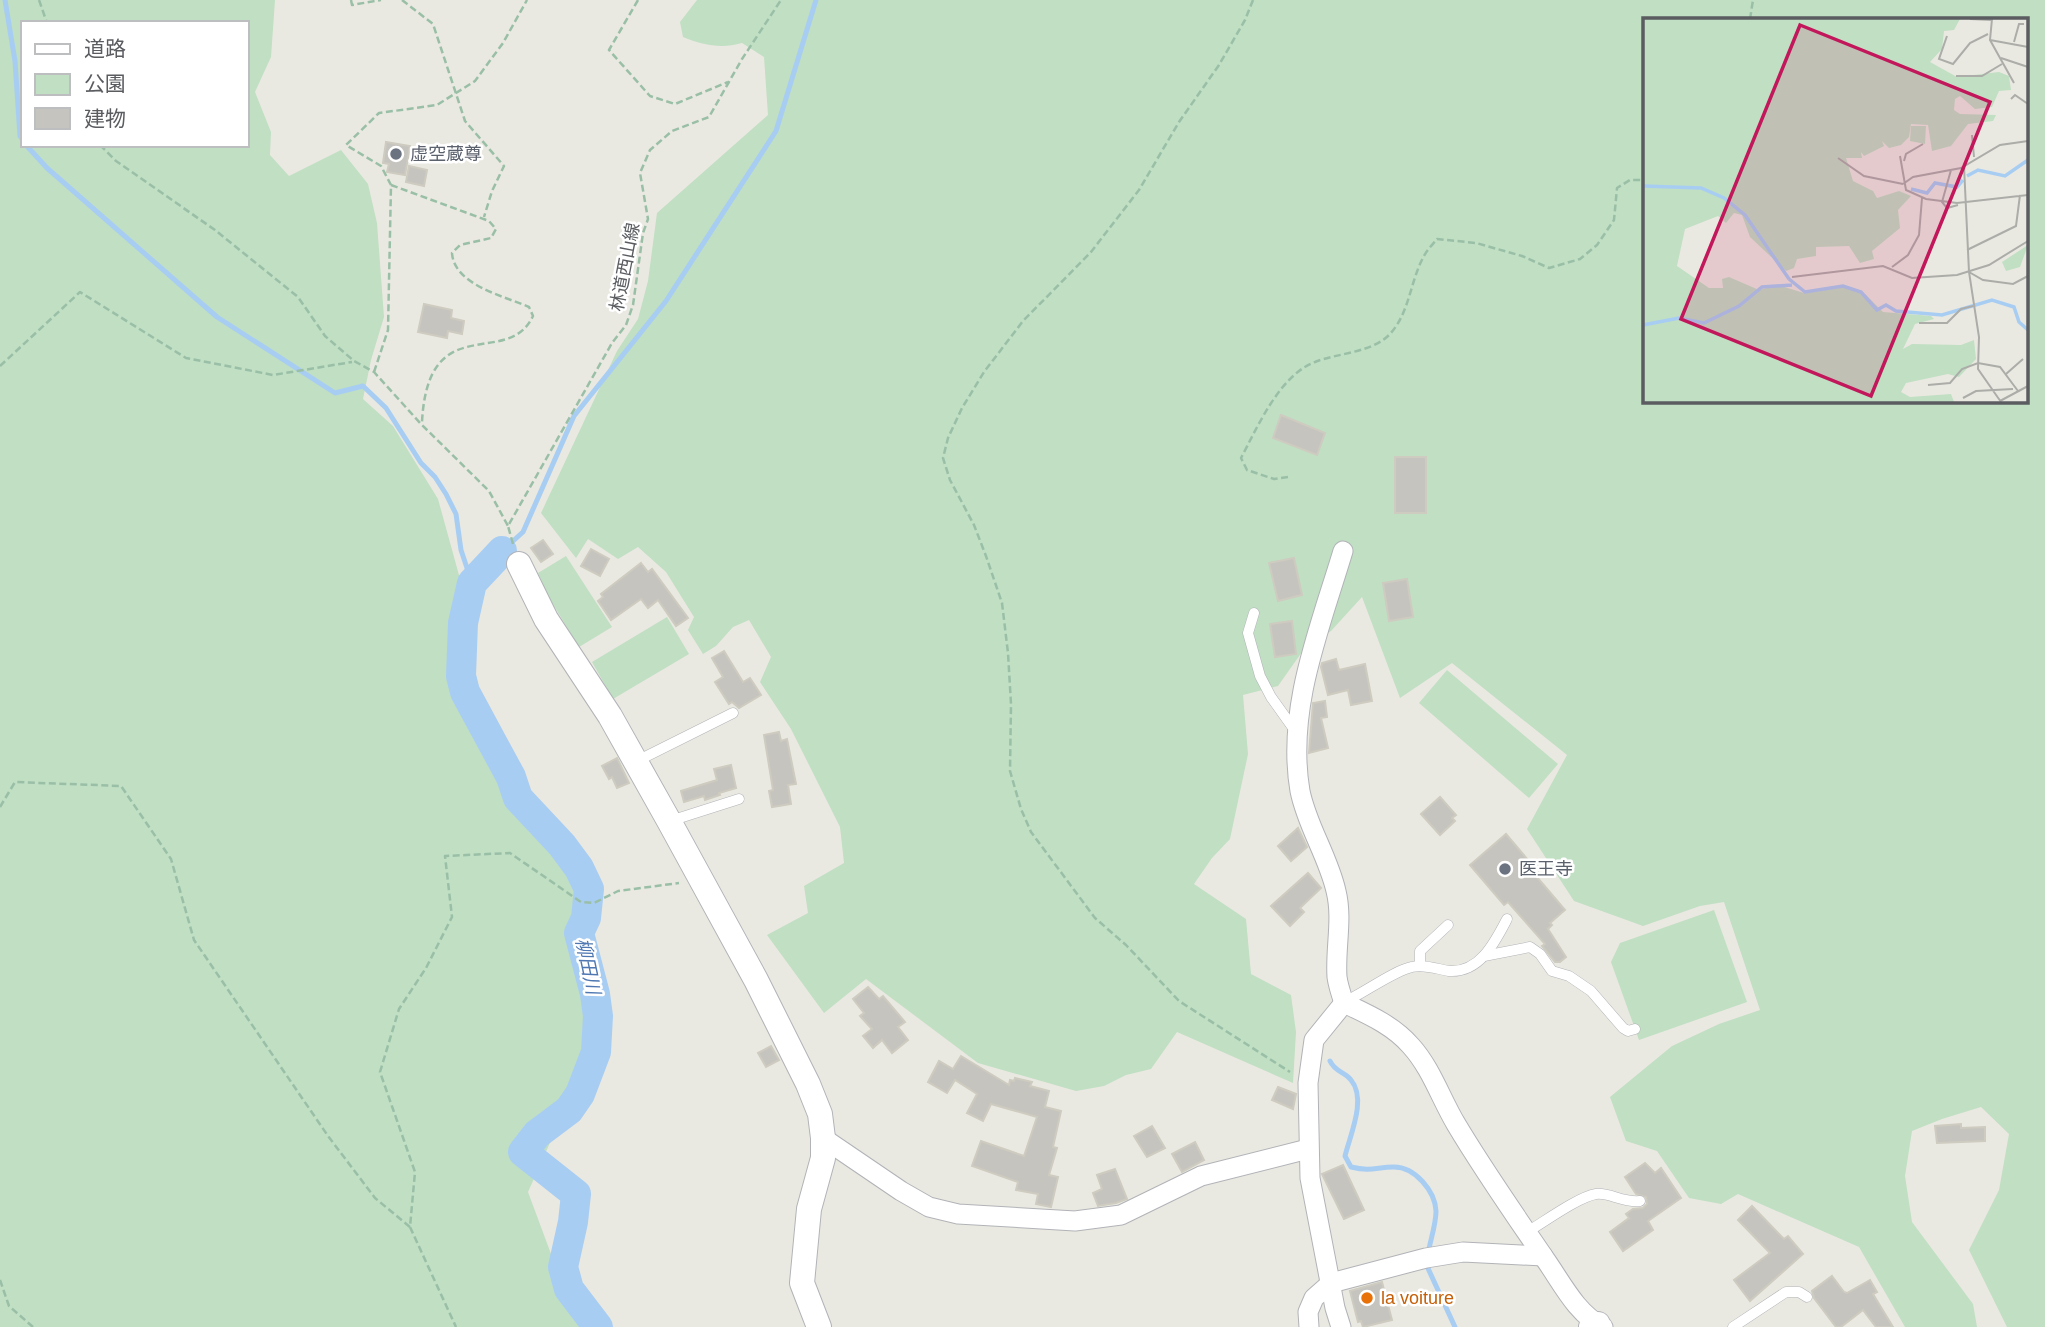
<svg xmlns="http://www.w3.org/2000/svg" width="2045" height="1327" font-family="Helvetica,'Noto Sans JP',sans-serif">
	<style>
		.green { fill: #c0dfc3; fill-rule: evenodd }
		.lines { fill: none; stroke-linecap: round; stroke-linejoin: round }
		.stream { stroke: #a8cdf3; stroke-width: 5 }
		.river { stroke: #a8cdf3; stroke-width: 30 }
		.building { fill: #c6c4be; stroke: #cecbc0; stroke-width: 2 }
		.service-casing { stroke: #b1b3b7; stroke-width: 11 }
		.minor-casing { stroke: #b1b3b7; stroke-width: 21 }
		.tertiary-casing { stroke: #b1b3b7; stroke-width: 26 }
		.path { stroke: #9abfa7; stroke-width: 2.5; stroke-dasharray: 7 3.5; stroke-linecap: butt }
		.service { stroke: #fff; stroke-width: 10 }
		.minor { stroke: #fff; stroke-width: 19 }
		.tertiary { stroke: #fff; stroke-width: 24 }
		.worship-dot { fill: #6b7280; stroke: #fff; stroke-width: 2.5 }
		.food-dot { fill: #e8710a; stroke: #fff; stroke-width: 2.5 }
		.labels { text-anchor: middle; dominant-baseline: central; stroke-width: 5; stroke-linejoin: round; paint-order: stroke }
		.worship-label { font-size: 18px; fill: #5b616d; stroke: #fff; text-anchor: start }
		.street-label { font-size: 18px; fill: #5a5c60; stroke: #fff }
		.food-label { font-size: 18px; fill: #c56008; stroke: #fff; text-anchor: start }
		.water-label { font-size: 19px; font-style: italic; fill: #4f78b2; stroke: #fff }
		.inset-river { fill: none; stroke: #a8cdf3; stroke-width: 3.5 }
		.inset-road { fill: none; stroke: #acada9; stroke-width: 2 }
		.view { fill: #c2185b; fill-opacity: 0.15; stroke: #c2185b; stroke-width: 3.5 }
		.inset-edge { fill: none; stroke: #5a5c60; stroke-width: 3.5 }
	</style>
	<rect width="100%" height="100%" fill="#eae9e1"/>
	<g class="green">
		<path d="M0,0H275L271,57L255,92L271,132L270,155L289,176L341,150L368,184L377,223L384,317L371,360L363,399L393,426L438,499L462,586L453,648L454,676L495,753L515,806L556,854L575,871L584,902L574,934L592,1003L594,1044L528,1192L573,1313L581,1327H0ZM23,23H247V145H23Z"/>
		<path d="M697,0H2045V1327H2007L1969,1250L1999,1190L2009,1134L1981,1107L1942,1119L1912,1131L1905,1176L1912,1222L1973,1304L1977,1327H1905L1859,1247L1738,1194L1721,1204L1689,1198L1657,1151L1626,1141L1610,1097L1672,1046L1719,1024L1760,1010L1724,902L1700,906L1643,926L1574,901L1527,829L1567,755L1452,663L1400,698L1362,597L1331,631L1302,652L1278,686L1243,695L1248,754L1230,839L1212,858L1194,884L1246,919L1251,974L1291,995L1296,1032L1293,1083L1177,1032L1151,1069L1126,1075L1104,1086L1076,1091L978,1063L866,979L824,1013L767,935L808,913L804,886L844,863L840,827L791,729L760,682L771,657L749,620L733,627L716,646L703,654L688,630L694,617L666,572L638,547L618,559L588,539L576,558L541,513L617,351L638,319L648,281L657,213L768,115L764,57L742,43C721,49 703,45 683,37L680,22ZM1644,19H2026V401H1644Z"/>
		<polygon points="566,556 612,627 579,647 548,596 538,573"/>
		<polygon points="667,617 689,654 613,699 592,662"/>
		<polygon points="1447,670 1558,764 1529,798 1419,703"/>
		<polygon points="1714,910 1747,1002 1639,1040 1611,962 1620,943"/>
	</g>
	<g class="lines">
		<g class="stream">
			<polyline points="5,0 15,61 20,136 23,140"/>
			<polyline points="26,145 47,168 217,317 335,393 363,386 386,408 421,463 435,477 446,494 456,514 461,550 472,583"/>
			<polyline points="502,551 523,532 574,416 666,301 776,131 816,0"/>
			<path d="M1330,1061C1335,1072 1345,1072 1351,1080C1367,1099 1350,1135 1345,1156L1351,1167C1372,1172 1376,1167 1394,1167C1415,1167 1435,1191 1436,1211C1436,1225 1430,1241 1428,1254"/>
			<polyline points="1426,1264 1455,1327"/>
		</g>
		<polyline class="river" points="502,551 472,583 463,623 461,676 465,692 511,777 518,798 562,845 579,868 589,889 586,918 579,933 595,994 598,1016 596,1052 580,1094 569,1110 537,1134 523,1152 576,1194 573,1222 563,1267 569,1289 598,1327"/>
	</g>
	<g class="building">
		<polygon points="386,142 410,146 405,175 387,172 389,164 383,163"/>
		<polygon points="409,166 427,170 424,186 406,182"/>
		<polygon points="424,304 452,310 451,318 464,321 462,334 448,331 447,338 418,332"/>
		<polygon points="1281,415 1325,433 1317,455 1273,438"/>
		<rect x="1395" y="457" width="31" height="56"/>
		<polygon points="543,540 553,554 541,562 531,548"/>
		<polygon points="591,549 609,559 600,576 581,566"/>
		<polygon points="1294,558 1302,595 1278,601 1269,563"/>
		<polygon points="641,563 648,572 652,569 688,618 676,626 658,600 648,608 641,599 611,620 598,601 603,597 601,594"/>
		<polygon points="1407,579 1413,617 1389,621 1383,583"/>
		<polygon points="1292,621 1296,654 1275,657 1270,624"/>
		<polygon points="724,651 743,682 750,678 761,695 739,708 732,702 729,704 715,682 723,677 712,658"/>
		<polygon points="1336,659 1339,670 1365,664 1372,701 1351,705 1348,690 1328,695 1321,667 1322,663"/>
		<polygon points="1325,701 1327,717 1321,718 1328,748 1309,753 1313,703"/>
		<polygon points="779,732 781,741 787,739 796,784 788,785 791,804 772,807 769,791 773,790 764,735"/>
		<polygon points="617,758 629,783 617,788 612,777 609,779 602,766"/>
		<polygon points="731,765 736,788 719,793 720,795 705,800 704,796 684,802 681,791 717,780 714,769"/>
		<polygon points="1440,797 1456,815 1452,818 1455,821 1440,835 1421,814"/>
		<polygon points="1298,828 1307,847 1291,861 1278,846"/>
		<polygon points="1506,834 1539,873 1536,876 1565,910 1550,923 1552,925 1548,929 1566,957 1560,962 1555,962 1542,946 1545,944 1508,902 1504,905 1470,865"/>
		<polygon points="1308,873 1321,888 1300,908 1304,912 1290,926 1271,906"/>
		<polygon points="868,987 879,999 883,996 905,1022 898,1027 908,1040 892,1053 882,1040 873,1048 863,1036 872,1029 860,1016 864,1013 853,999"/>
		<polygon points="771,1046 779,1060 766,1067 758,1053"/>
		<polygon points="961,1056 1009,1085 1010,1080 1014,1081 1015,1078 1032,1082 1030,1086 1049,1091 1045,1107 1061,1111 1053,1147 1057,1148 1049,1175 1058,1177 1051,1207 1036,1204 1038,1194 1016,1190 1018,1182 972,1166 981,1141 1024,1156 1037,1117 991,1104 983,1121 967,1113 977,1094 955,1080 947,1093 928,1082 939,1061 953,1069"/>
		<polygon points="1278,1087 1296,1094 1293,1109 1272,1100"/>
		<polygon points="1961,1124 1961,1128 1985,1127 1985,1141 1937,1143 1935,1126"/>
		<polygon points="1152,1126 1165,1148 1147,1157 1134,1136"/>
		<polygon points="1195,1142 1204,1160 1182,1172 1172,1154"/>
		<polygon points="1645,1163 1655,1173 1661,1168 1681,1198 1648,1221 1653,1230 1623,1251 1610,1232 1629,1218 1626,1214 1633,1209 1643,1208 1647,1204 1646,1197 1636,1194 1625,1177"/>
		<polygon points="1343,1165 1364,1210 1344,1219 1322,1174"/>
		<polygon points="1115,1169 1127,1199 1116,1203 1098,1206 1093,1193 1102,1189 1097,1175"/>
		<polygon points="1752,1206 1784,1239 1788,1236 1803,1254 1750,1301 1734,1280 1770,1253 1738,1220"/>
		<polygon points="1832,1276 1844,1292 1847,1293 1870,1280 1877,1292 1873,1294 1893,1327 1876,1327 1863,1310 1841,1327 1836,1327 1814,1298 1812,1291"/>
		<polygon points="1382,1282 1392,1320 1363,1327 1361,1321 1358,1322 1350,1291"/>
	</g>
	<g class="lines">
		<g class="service-casing">
			<g id="service">
				<polyline points="1254,613 1248,633 1260,676 1271,697 1296,732"/>
				<polyline points="635,762 733,713"/>
				<polyline points="670,821 739,799"/>
				<polyline points="1484,956 1530,947 1540,954 1552,971 1569,976 1591,991 1623,1028 1628,1031 1635,1029"/>
				<polyline points="1420,966 1420,951 1448,925"/>
				<path d="M1344,1002C1364,993 1393,971 1412,967C1424,964 1437,969 1449,971C1480,973 1495,942 1507,919"/>
				<path d="M1527,1232C1544,1222 1578,1197 1596,1194C1609,1192 1623,1203 1640,1201"/>
				<polyline points="1733,1327 1786,1292 1799,1292 1807,1297"/>
			</g>
		</g>
		<g class="minor-casing">
			<g id="minor">
				<path d="M1343,551C1320,628 1286,709 1300,791C1307,826 1328,856 1336,891C1343,919 1335,948 1337,977C1338,985 1341,994 1344,1003"/>
				<path d="M1344,1003C1367,1014 1393,1025 1411,1046C1431,1068 1441,1099 1456,1124C1484,1171 1515,1215 1545,1259C1562,1283 1576,1313 1603,1327"/>
				<polyline points="823,1138 901,1191 929,1207 958,1214 1075,1221 1121,1215 1201,1176 1308,1149"/>
				<polyline points="1309,1327 1308,1312 1314,1298 1331,1283 1426,1258 1463,1252 1543,1256"/>
				<polyline points="1341,1327 1335,1308 1310,1178 1308,1083 1314,1040 1344,1003"/>
			</g>
		</g>
		<g class="tertiary-casing">
			<g id="tertiary">
				<polyline points="519,564 546,619 610,716 669,821 756,980 808,1084 820,1114 823,1138 823,1158 809,1209 802,1283 819,1327"/>
				<polyline points="1591,1327 1598,1324"/>
			</g>
		</g>
		<g class="path">
			<polyline points="39,0 47,23"/>
			<polyline points="351,0 352,5 381,0"/>
			<polyline points="402,0 433,24 465,121 504,166 492,191 484,217"/>
			<polyline points="638,0 609,50 650,96 675,104 728,82"/>
			<polyline points="1253,0 1245,20 1219,65 1179,122 1139,190 1091,252 1023,321 984,372 962,408 948,438 943,458 950,480 974,525 986,556 1002,603 1008,653 1011,704 1010,771 1021,809 1031,832 1095,918 1126,945 1179,1001 1290,1072"/>
			<polyline points="1750,19 1753,0"/>
			<polyline points="100,145 116,161 215,230 298,297 325,336 354,361 374,372 421,424 489,491 508,526"/>
			<path d="M391,185L489,221L496,229L491,238L460,245L452,253C454,285 504,296 529,307L533,316C508,370 428,307 422,422"/>
			<polyline points="0,366 80,292 186,358 273,375 352,362"/>
			<polyline points="374,372 388,330 391,185 381,166 346,145 379,113 437,105 475,81 503,43 527,0"/>
			<path d="M1288,477L1274,479L1247,470L1241,458C1258,426 1280,375 1315,362C1337,353 1372,353 1390,334C1410,312 1410,281 1424,256C1427,250 1433,244 1437,239L1476,243L1522,256L1549,268L1580,259L1597,245L1614,220L1617,188L1630,180H1644"/>
			<polyline points="513,544 508,526 612,343 626,325 633,305 643,233 648,219 640,173 650,150 672,131 709,117 742,59 781,0"/>
			<polyline points="0,807 15,782 121,786 171,859 194,940 328,1136 375,1198 410,1227 415,1172 380,1072 399,1009 426,968 452,917 445,856 510,853 581,902 594,903 618,891 679,883"/>
			<polyline points="410,1227 456,1327"/>
			<polyline points="0,1280 9,1306 33,1327"/>
		</g>
		<use href="#service" class="service"/>
		<use href="#minor" class="minor"/>
		<use href="#tertiary" class="tertiary"/>
	</g>
	<g class="worship-dot">
		<circle cx="396" cy="154" r="7"/>
		<circle cx="1505" cy="869" r="7"/>
	</g>
	<circle class="food-dot" cx="1367" cy="1298" r="7"/>
	<g class="labels">
		<g class="worship-label">
			<text x="410" y="154">虚空蔵尊</text>
			<text x="1519" y="869">医王寺</text>
		</g>
		<g class="street-label">
			<text transform="translate(625 267) rotate(-79)">林道西山線</text>
		</g>
		<g class="food-label">
			<text x="1381" y="1298">la voiture</text>
		</g>
		<g class="water-label">
			<text transform="translate(588 966) rotate(78)">柳田川</text>
		</g>
	</g>
	<g transform="translate(1643 18)">
		<rect width="385" height="385" fill="#eae9e1"/>
		<path d="M0,1H317L311,12L301,13L299,31L287,44L314,59L356,54L366,58L368,72L356,73L349,89L332,91L317,78L312,81L311,92L317,96L353,97L350,103L325,106L308,128L289,133L285,107L268,106L266,119L258,127L246,130L239,123L241,128L221,138L218,134L219,140H203L210,163L230,173L234,180L256,173L268,178L255,192L257,210L229,233L231,241L217,245L206,228L173,229V238L154,241L151,250L143,253L107,219L99,197L91,195L83,205L75,198L42,211L34,248L66,270H80L79,261L86,259L116,272L135,267L161,275L201,269L222,276L240,294L288,298L291,301L272,306L260,331L269,326L318,327L331,322L333,341L316,359L305,356L263,365L258,374L267,379L308,376L311,384H0ZM268,108H283L282,126L267,123ZM385,227L377,249L363,253L359,244Z" fill="#c0dfc3"/>
		<path class="inset-river" d="M324,158L335,152L362,158L385,142M0,168L58,170L81,180L102,197L146,261M268,171L284,175L292,165L314,169L320,162M146,261L162,274L200,268L218,274L234,292L243,287L253,293L299,297L349,282L371,289L376,304L385,312M0,307L36,300L61,305L96,288L119,269L149,267"/>
		<path class="inset-road" d="M327,1L349,2M349,1L347,22L371,65M304,18L296,41L310,46L327,25L345,16M347,22L385,29M371,24L376,6H381M358,40L385,49M313,58H339L359,46M368,81L372,77L385,86M329,117L331,139M257,138L263,172L283,181L314,185L385,177M195,140L221,158L260,166M261,143L263,136L280,126M321,148L326,254L336,319L335,351L358,384M308,152L299,184L304,190L315,187M260,166L270,159L318,150L357,127L385,123M324,232L373,208L377,177M249,249L265,237L276,217L279,180M326,254L340,262L370,266L385,258M149,259L240,248L269,260L314,257L346,247L385,223M276,305H304L318,291L330,288M363,356L380,341M285,367L307,365L319,351L335,345L357,349L375,373M320,380L333,373L370,371M357,383L385,368"/>
		<path class="view" d="M157,7L347,84L228,378L38,301Z"/>
		<rect width="385" height="385" class="inset-edge"/>
	</g>
	<rect x="21" y="21" width="228" height="126" fill="#ffffff" stroke="#bdbebf" stroke-width="2"/>
	<rect x="35" y="44" width="35" height="10" fill="#ffffff" stroke="#bdbebf" stroke-width="2"/>
	<text x="84" y="56" font-size="21" fill="#5a5c60">道路</text>
	<rect x="35" y="74" width="35" height="21" fill="#c0dfc3" stroke="#bdbebf" stroke-width="2"/>
	<text x="84" y="91" font-size="21" fill="#5a5c60">公園</text>
	<rect x="35" y="108" width="35" height="21" fill="#c6c4be" stroke="#bdbebf" stroke-width="2"/>
	<text x="84" y="126" font-size="21" fill="#5a5c60">建物</text>
</svg>
